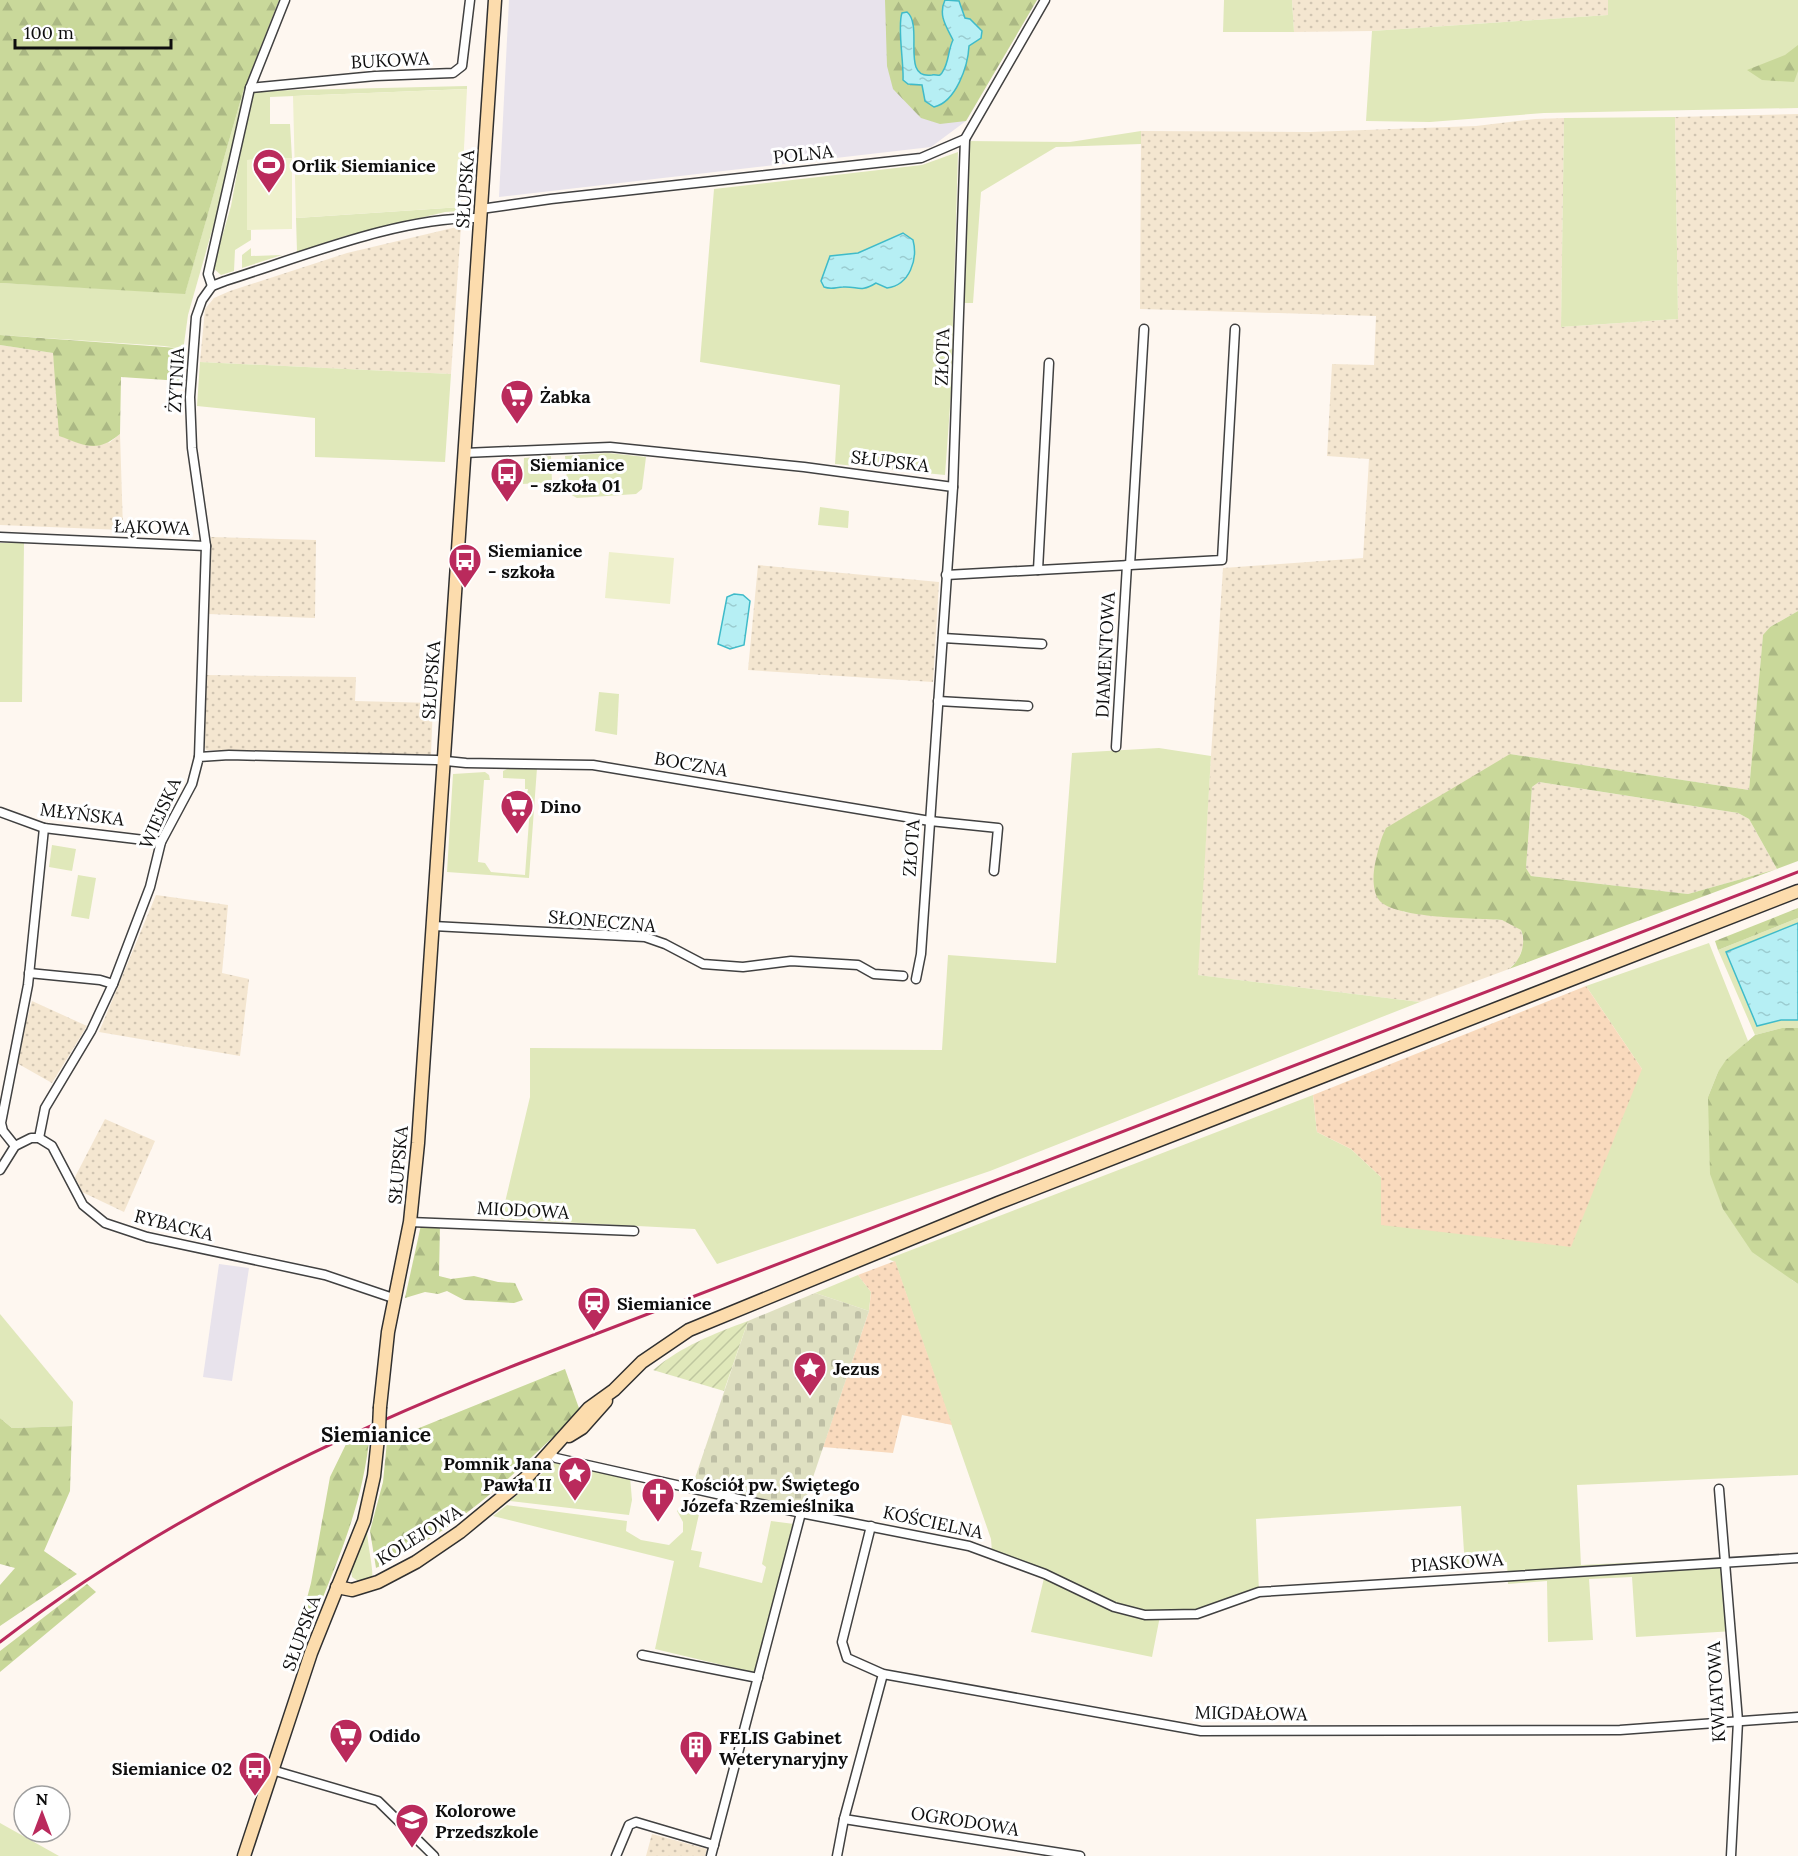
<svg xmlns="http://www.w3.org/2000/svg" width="1798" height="1856" font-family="Lora,serif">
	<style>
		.industrial { fill: #e8e3ec }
		.farmland { fill: url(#farmland-dots) }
		.grass { fill: #e0e8ba }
		.forest { fill: url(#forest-firs); fill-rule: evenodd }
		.sand { fill: url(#sand-dots) }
		.cemetery { fill: url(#cemetery-stones) }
		.garden { fill: url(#garden-furrows) }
		.pitch { fill: #eef0cc }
		.water { fill: url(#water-ripples); stroke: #3fbbc9; stroke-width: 1.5 }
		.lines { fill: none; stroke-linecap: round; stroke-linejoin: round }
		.street-casing { stroke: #414141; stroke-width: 11 }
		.secondary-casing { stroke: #303030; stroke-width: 15 }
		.street { stroke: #fff; stroke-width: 8 }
		.secondary { stroke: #fcdcad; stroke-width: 12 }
		.rail { stroke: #ba2a5c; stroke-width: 3 }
		.secondary-bridge-casing { stroke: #303030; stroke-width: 15; stroke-linecap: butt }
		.secondary-bridge { stroke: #fcdcad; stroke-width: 12 }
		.labels { text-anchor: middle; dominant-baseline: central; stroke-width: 6; stroke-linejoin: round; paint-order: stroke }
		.street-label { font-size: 18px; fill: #0e0e0e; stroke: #fff }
		.poi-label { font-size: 18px; font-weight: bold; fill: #0e0e0e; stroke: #fff; text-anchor: start }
		.quarter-label { font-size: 21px; font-weight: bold; fill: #0e0e0e; stroke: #fff }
	</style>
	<defs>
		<pattern id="farmland-dots" width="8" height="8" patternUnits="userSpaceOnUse" patternTransform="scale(1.5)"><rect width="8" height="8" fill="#f4e6d0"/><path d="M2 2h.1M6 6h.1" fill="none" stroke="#d0c4b1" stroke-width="1.8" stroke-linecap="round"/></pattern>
		<pattern id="forest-firs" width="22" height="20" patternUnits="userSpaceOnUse" patternTransform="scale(1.5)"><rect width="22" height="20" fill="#c9d89a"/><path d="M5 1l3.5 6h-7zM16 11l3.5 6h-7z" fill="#abb884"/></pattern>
		<pattern id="sand-dots" width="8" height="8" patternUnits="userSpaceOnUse" patternTransform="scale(1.5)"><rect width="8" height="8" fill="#f9dabd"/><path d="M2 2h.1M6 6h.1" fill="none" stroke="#d4baa1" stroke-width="1.8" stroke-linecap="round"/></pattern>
		<pattern id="cemetery-stones" width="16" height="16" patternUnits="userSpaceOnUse" patternTransform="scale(1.5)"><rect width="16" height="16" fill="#dfe0c1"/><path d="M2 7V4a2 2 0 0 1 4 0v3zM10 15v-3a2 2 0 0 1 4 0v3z" fill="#bebfa5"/></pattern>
		<pattern id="garden-furrows" width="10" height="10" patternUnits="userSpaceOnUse" patternTransform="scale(1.5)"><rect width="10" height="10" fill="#e0e8ba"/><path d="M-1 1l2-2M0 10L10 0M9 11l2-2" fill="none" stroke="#bfc69f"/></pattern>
		<pattern id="water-ripples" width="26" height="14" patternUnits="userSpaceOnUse" patternTransform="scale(1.5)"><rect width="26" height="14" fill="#b6eff4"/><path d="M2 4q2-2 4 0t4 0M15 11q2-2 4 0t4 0" fill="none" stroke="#9bccd0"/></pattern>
	</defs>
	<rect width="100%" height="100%" fill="#fef7f0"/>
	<g class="industrial">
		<polygon points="509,0 1037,0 966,121 931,147 499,197"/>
		<polygon points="219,1264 249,1268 232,1381 203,1377"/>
	</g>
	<g class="farmland">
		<polygon points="1292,0 1608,0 1608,15 1372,31 1294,32"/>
		<polygon points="1798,114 1798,611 1770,627 1763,636 1749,790 1510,754 1403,912 1502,920 1514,925 1521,930 1524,944 1518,960 1509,969 1420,1002 1197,975 1223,568 1363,558 1369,459 1327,456 1332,364 1374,365 1376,316 1140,309 1141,131 1310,132 1476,126 1535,119 1564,118 1561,327 1678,319 1675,117"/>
		<polygon points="461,226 451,374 200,362 205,309 214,298 230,291 347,253"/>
		<polygon points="0,345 53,353 56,378 109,443 120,434 123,530 0,525"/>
		<polygon points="211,537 316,540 315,618 208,614"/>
		<polygon points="758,565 939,582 933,682 748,670"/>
		<polygon points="206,675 356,677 355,701 433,703 431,755 206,750 204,746"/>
		<polygon points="1539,782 1738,813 1749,819 1777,869 1688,894 1531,876 1526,868 1532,787"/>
		<polygon points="156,895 228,905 222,973 249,979 240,1056 99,1032"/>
		<polygon points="32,1001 87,1026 52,1083 15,1062"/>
		<polygon points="105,1119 155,1141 124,1212 82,1192 75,1177"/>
		<polygon points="652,1834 707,1849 705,1856 646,1856"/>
	</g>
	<g class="grass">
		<polygon points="1224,0 1292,0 1294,32 1223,32"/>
		<polygon points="1608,0 1798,0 1798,108 1544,113 1430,122 1366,121 1372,31 1608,15"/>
		<polygon points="467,86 467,89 270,97 270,124 290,124 292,158 247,160 247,230 251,230 251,240 235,250 234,271 221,275 213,268 231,206 252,91"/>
		<polygon points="243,92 247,92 228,174 188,315 182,358 178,348 164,346 0,335 0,283 185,293"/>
		<polygon points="1675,117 1678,319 1561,327 1564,118"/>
		<polygon points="1141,131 1141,144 1056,147 981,192 973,303 960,303 965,141 1070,142"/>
		<polygon points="958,152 951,393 945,475 835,464 840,385 700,362 714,189 922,165"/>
		<polygon points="461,207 461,211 445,212 345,236 297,252 296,218"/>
		<polygon points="251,248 251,256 282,255 242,268 242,255"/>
		<polygon points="200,362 451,374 445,462 315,457 315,418 197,406"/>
		<polygon points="608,453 646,457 642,489 636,494 577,498 568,493 565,456"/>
		<polygon points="551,456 552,482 523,484 524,458"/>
		<polygon points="820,507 849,511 848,528 818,525"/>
		<polygon points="0,543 24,543 22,702 0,702"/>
		<polygon points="599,692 619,694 617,735 595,731"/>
		<polygon points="1159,748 1211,756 1198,975 1420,1002 990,1171 717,1264 695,1229 501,1219 530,1097 530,1048 942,1050 948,955 1056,963 1072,753"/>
		<polygon points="511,767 537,768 529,878 447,872 453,774 485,772 489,775 490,780 484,780 478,862 485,863 491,872 525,875 530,807 524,806 528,789 525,789 525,779 503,778 503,771"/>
		<polygon points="52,845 76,849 72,871 49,867"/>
		<polygon points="78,875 96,878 89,919 71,916"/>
		<polygon points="1798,918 1798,1028 1782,1028 1755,1035 1718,950"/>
		<polygon points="1709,943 1748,1041 1718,1072 1708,1097 1792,1280 1798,1284 1798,1475 1577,1485 1581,1565 1727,1558 1734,1631 1636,1637 1632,1577 1589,1579 1593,1640 1548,1642 1547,1581 1508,1584 1507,1562 1465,1567 1461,1506 1256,1519 1259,1592 1223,1606 1160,1616 1152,1657 1031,1632 1045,1574 992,1552 991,1539 895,1262 888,1259 1313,1095 1317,1132 1351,1149 1381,1177 1642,1069 1586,986"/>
		<polygon points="858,1275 871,1292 869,1311 815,1293"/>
		<polygon points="0,1314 73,1402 72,1426 12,1428 0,1418"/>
		<polygon points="554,1463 630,1477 632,1500 629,1515 510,1501"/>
		<polygon points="686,1502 701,1505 691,1550 702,1552 699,1567 762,1583 766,1567 762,1564 771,1521 794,1524 756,1673 655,1649 674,1561 493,1516 507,1505 627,1521 626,1531 641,1540 669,1545 683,1532 683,1522 677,1511"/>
		<path d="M367,1530C367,1541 374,1572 372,1578L358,1581L352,1577L351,1569Z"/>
		<polygon points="0,1823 59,1856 0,1856"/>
	</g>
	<g class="forest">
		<polygon points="0,0 279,0 243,92 185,294 0,283"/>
		<polygon points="885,0 1037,0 966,121 940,124 921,118 893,89 887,66"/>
		<polygon points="1798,45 1798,71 1794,82 1762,80 1747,70 1785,55"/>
		<path d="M0,335L178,348L182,358L181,381L121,377L120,434C96,454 85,445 59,436L53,353L0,345Z"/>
		<path d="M1798,611V861L1509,969C1520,961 1527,944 1521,930L1502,920C1477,918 1394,919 1379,900C1372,891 1373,874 1375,864C1378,851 1380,840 1386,828L1510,754L1749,790L1763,635L1770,627ZM1539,782L1738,813L1749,819L1777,869L1688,894L1531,876L1526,868L1532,787Z"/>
		<polygon points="1798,908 1798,918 1718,950 1715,941"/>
		<polygon points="1782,1028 1798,1028 1798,1284 1752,1252 1723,1209 1710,1174 1708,1097 1718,1072 1726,1060 1755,1035"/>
		<polygon points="421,1225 440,1225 439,1276 451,1279 474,1276 498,1282 515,1283 523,1300 514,1303 464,1300 447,1291 438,1294 425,1292 405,1298"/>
		<path d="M565,1369L580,1411C518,1471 456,1532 376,1568L370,1531L383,1482L387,1441Z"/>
		<polygon points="0,1418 12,1428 72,1426 70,1491 44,1551 77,1574 0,1626 0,1585 15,1568 0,1564"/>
		<path d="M370,1431C364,1502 339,1557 313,1622L306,1624L302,1617L311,1583L330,1477L348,1440Z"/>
		<polygon points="87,1584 96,1592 0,1672 0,1651"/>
	</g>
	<g class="sand">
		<polygon points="1586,986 1642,1069 1571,1247 1381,1225 1381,1177 1351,1149 1317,1132 1313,1095"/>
		<polygon points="895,1261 952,1425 902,1415 893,1453 823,1447 869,1311 871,1292 858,1275"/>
	</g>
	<polygon class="cemetery" points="815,1293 869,1311 802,1510 692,1487 748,1321"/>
	<path class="garden" d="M748,1321L724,1391L653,1370C682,1346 713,1334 748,1321Z"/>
	<g class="pitch">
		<polygon points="467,89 461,207 296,218 293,96"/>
		<polygon points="292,158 292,229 247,230 247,160"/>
		<polygon points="609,552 674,558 670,604 605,598"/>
	</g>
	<g class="water">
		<path d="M945,0L959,1L965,18L970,19L982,31L981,38L969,46C968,66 956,102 934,107L925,101L922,85L908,84L903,80C904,63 897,26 902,13L907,12C924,26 900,80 932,75C937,74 940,78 943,71C949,62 948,50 953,40C946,26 938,15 945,0Z"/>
		<path d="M903,233L913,240C918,259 910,285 887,288L876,283C860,293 858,286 843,287C836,287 832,290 824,287L821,281L830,256L858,253Z"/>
		<polygon points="734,594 743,595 750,601 744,645 730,649 718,644 727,597"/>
		<polygon points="1798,923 1798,1020 1781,1020 1757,1026 1726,952"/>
	</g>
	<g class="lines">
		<g class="street-casing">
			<g id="street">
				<polyline points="250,88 375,76 453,73 462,66 470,0"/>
				<polyline points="481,209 551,199 921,158 965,139 1045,0"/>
				<polyline points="212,286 208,274 250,88 285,0"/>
				<polyline points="464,453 610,447 804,467 953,487"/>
				<polyline points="0,537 206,546"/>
				<polyline points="1130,565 1144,329"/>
				<polyline points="1038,570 1049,363"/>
				<polyline points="946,575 1222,560 1235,329"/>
				<polyline points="943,638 1042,644"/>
				<polyline points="938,701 1028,706"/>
				<polyline points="1116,747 1127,565"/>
				<path d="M199,757L206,546L192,448L190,397L196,317L202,300L212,286L225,281C302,257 400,216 481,218"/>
				<polyline points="0,812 44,828 161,842"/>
				<polyline points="433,926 645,937 665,944 703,964 743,967 791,961 858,965 874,974 903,976"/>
				<polyline points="29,973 100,980 113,984"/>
				<polyline points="916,979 921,954 953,487 965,139"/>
				<polyline points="39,1138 45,1108 91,1031 113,984 150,887 161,842 192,784 199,757 229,755 436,760 466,763 593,765 930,821 998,828 994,871"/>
				<polyline points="15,1146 3,1131 1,1123 28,985 44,828"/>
				<polyline points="0,1170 15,1146 31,1138 39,1138 52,1146 83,1205 105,1223 147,1237 325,1275 396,1299"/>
				<polyline points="410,1222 634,1231"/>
				<polyline points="549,1453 556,1458 801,1513 969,1546 1045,1574 1114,1607 1145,1615 1197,1614 1259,1592 1798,1558"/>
				<polyline points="1719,1489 1738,1721 1731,1856"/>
				<polyline points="871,1526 842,1642 847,1658 883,1674 1201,1731 1620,1730 1798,1717"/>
				<polyline points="642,1655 758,1678"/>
				<polyline points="272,1770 378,1801 434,1856"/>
				<polyline points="844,1819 1080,1856"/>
				<polyline points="616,1856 629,1825 636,1822 714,1845"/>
				<polyline points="711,1856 801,1513"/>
				<polyline points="837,1856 844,1819 883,1674"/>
			</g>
		</g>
		<g class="secondary-casing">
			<g id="secondary">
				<polyline points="380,1407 388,1332 410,1222 418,1143 495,0"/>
				<polyline points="569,1436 582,1428 606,1401"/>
				<polyline points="337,1587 352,1590 378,1582 416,1562 460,1532 528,1476 589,1408 614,1390 642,1362 689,1330 998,1203 1798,891"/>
				<polyline points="244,1856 311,1653 364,1521 374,1476 379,1428"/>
			</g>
		</g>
		<use href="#street" class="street"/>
		<use href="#secondary" class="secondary"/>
		<path class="rail" d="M0,1642C159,1520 337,1435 523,1362L1798,872"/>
		<g class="secondary-bridge-casing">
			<polyline id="secondary-bridge" points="379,1428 380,1407"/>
		</g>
		<use href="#secondary-bridge" class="secondary-bridge"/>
	</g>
	<defs>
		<g id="stadium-pin" transform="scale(1.725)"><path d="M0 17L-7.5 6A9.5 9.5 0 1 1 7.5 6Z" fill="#ba2a5c" stroke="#fff"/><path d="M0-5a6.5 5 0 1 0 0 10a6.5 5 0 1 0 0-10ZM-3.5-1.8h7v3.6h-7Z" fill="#fff"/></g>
		<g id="supermarket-pin" transform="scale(1.725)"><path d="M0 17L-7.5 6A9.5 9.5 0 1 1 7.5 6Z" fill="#ba2a5c" stroke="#fff"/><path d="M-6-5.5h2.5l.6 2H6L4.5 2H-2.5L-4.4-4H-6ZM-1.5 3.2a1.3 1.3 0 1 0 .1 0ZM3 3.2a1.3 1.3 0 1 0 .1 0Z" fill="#fff"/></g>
		<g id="bus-pin" transform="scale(1.725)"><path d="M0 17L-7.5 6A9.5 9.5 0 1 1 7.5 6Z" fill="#ba2a5c" stroke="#fff"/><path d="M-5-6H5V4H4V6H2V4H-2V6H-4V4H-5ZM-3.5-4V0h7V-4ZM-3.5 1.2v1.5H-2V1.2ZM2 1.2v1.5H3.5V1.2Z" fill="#fff"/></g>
		<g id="station-pin" transform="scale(1.725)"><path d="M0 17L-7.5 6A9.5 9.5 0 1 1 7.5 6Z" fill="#ba2a5c" stroke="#fff"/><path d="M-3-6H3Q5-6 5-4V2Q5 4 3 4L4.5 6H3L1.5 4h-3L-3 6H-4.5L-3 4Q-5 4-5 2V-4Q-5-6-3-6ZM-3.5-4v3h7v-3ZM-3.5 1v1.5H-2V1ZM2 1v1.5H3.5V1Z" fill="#fff"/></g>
		<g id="sight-pin" transform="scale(1.725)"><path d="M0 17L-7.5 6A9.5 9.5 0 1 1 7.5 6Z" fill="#ba2a5c" stroke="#fff"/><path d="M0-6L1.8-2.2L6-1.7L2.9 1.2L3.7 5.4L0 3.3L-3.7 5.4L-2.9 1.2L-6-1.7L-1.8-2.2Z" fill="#fff"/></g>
		<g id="church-pin" transform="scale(1.725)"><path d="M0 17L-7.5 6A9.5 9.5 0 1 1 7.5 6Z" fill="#ba2a5c" stroke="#fff"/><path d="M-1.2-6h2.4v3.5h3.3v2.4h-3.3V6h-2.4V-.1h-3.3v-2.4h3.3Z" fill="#fff"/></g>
		<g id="building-pin" transform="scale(1.725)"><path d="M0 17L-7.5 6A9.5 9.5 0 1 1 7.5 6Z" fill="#ba2a5c" stroke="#fff"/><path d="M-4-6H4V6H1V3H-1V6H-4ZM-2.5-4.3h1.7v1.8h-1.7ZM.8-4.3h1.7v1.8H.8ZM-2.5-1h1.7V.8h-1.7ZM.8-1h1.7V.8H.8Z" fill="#fff"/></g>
		<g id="school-pin" transform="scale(1.725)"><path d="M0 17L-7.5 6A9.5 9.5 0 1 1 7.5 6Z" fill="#ba2a5c" stroke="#fff"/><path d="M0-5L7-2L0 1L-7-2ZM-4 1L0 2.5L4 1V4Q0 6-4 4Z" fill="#fff"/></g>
	</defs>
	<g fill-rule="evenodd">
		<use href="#stadium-pin" x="269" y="165"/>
		<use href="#supermarket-pin" x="517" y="396"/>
		<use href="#bus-pin" x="507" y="474"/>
		<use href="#bus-pin" x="465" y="560"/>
		<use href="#supermarket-pin" x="517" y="806"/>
		<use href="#station-pin" x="594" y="1303"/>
		<use href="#sight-pin" x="810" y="1368"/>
		<use href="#sight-pin" x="575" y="1473"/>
		<use href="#church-pin" x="658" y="1494"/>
		<use href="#supermarket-pin" x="346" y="1735"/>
		<use href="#building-pin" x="696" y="1747"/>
		<use href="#bus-pin" x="255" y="1768"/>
		<use href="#school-pin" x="412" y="1820"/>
	</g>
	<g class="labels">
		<g class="street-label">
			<text transform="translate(390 60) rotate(-3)">BUKOWA</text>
			<text transform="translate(803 154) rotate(-6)">POLNA</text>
			<text transform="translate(465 189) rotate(-86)">SŁUPSKA</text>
			<text transform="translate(942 357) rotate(-88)">ZŁOTA</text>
			<text transform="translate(176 380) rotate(-87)">ŻYTNIA</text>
			<text transform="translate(890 461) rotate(7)">SŁUPSKA</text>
			<text transform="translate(152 527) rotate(2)">ŁĄKOWA</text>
			<text transform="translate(1105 655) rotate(-87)">DIAMENTOWA</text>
			<text transform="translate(431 680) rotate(-86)">SŁUPSKA</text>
			<text transform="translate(691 764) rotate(10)">BOCZNA</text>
			<text transform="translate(160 813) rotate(-66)">WIEJSKA</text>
			<text transform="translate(82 814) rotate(7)">MŁYŃSKA</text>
			<text transform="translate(911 848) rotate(-86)">ZŁOTA</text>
			<text transform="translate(602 921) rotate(5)">SŁONECZNA</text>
			<text transform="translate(398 1165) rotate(-85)">SŁUPSKA</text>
			<text transform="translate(523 1210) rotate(3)">MIODOWA</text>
			<text transform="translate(174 1225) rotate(14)">RYBACKA</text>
			<text transform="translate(933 1522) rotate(12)">KOŚCIELNA</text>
			<text transform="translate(419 1535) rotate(-32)">KOLEJOWA</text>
			<text transform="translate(1457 1562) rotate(-4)">PIASKOWA</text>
			<text transform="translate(301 1633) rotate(-70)">SŁUPSKA</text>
			<text transform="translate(1716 1692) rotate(-93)">KWIATOWA</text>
			<text transform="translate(1251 1713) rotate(1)">MIGDAŁOWA</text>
			<text transform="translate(965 1821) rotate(9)">OGRODOWA</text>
		</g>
		<g class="poi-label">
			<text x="292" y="165">Orlik Siemianice</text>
			<text x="540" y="396">Żabka</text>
			<text x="530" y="464">Siemianice<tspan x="530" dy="21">- szkoła 01</tspan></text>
			<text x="488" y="550">Siemianice<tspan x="488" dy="21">- szkoła</tspan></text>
			<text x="540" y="806">Dino</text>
			<text x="617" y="1303">Siemianice</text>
			<text x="833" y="1368">Jezus</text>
			<text x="552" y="1463" text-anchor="end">Pomnik Jana<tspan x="552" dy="21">Pawła II</tspan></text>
			<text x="681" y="1484">Kościół pw. Świętego<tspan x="681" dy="21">Józefa Rzemieślnika</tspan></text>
			<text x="369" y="1735">Odido</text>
			<text x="719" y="1737">FELIS Gabinet<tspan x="719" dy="21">Weterynaryjny</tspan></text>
			<text x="232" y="1768" text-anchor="end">Siemianice 02</text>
			<text x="435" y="1810">Kolorowe<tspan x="435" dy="21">Przedszkole</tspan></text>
		</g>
		<g class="quarter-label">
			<text x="376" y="1434">Siemianice</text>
		</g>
	</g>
	<g transform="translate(42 1814)"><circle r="28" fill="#ffffff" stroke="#9f9f9f" stroke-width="1.5"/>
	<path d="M0-4.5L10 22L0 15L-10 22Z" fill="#ba2a5c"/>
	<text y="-9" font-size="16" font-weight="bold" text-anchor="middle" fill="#0e0e0e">N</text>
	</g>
	<path d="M15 39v9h156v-9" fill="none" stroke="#0e0e0e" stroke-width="3"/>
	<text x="24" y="39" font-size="18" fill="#0e0e0e" stroke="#ffffff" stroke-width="4.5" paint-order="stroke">100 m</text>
</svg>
